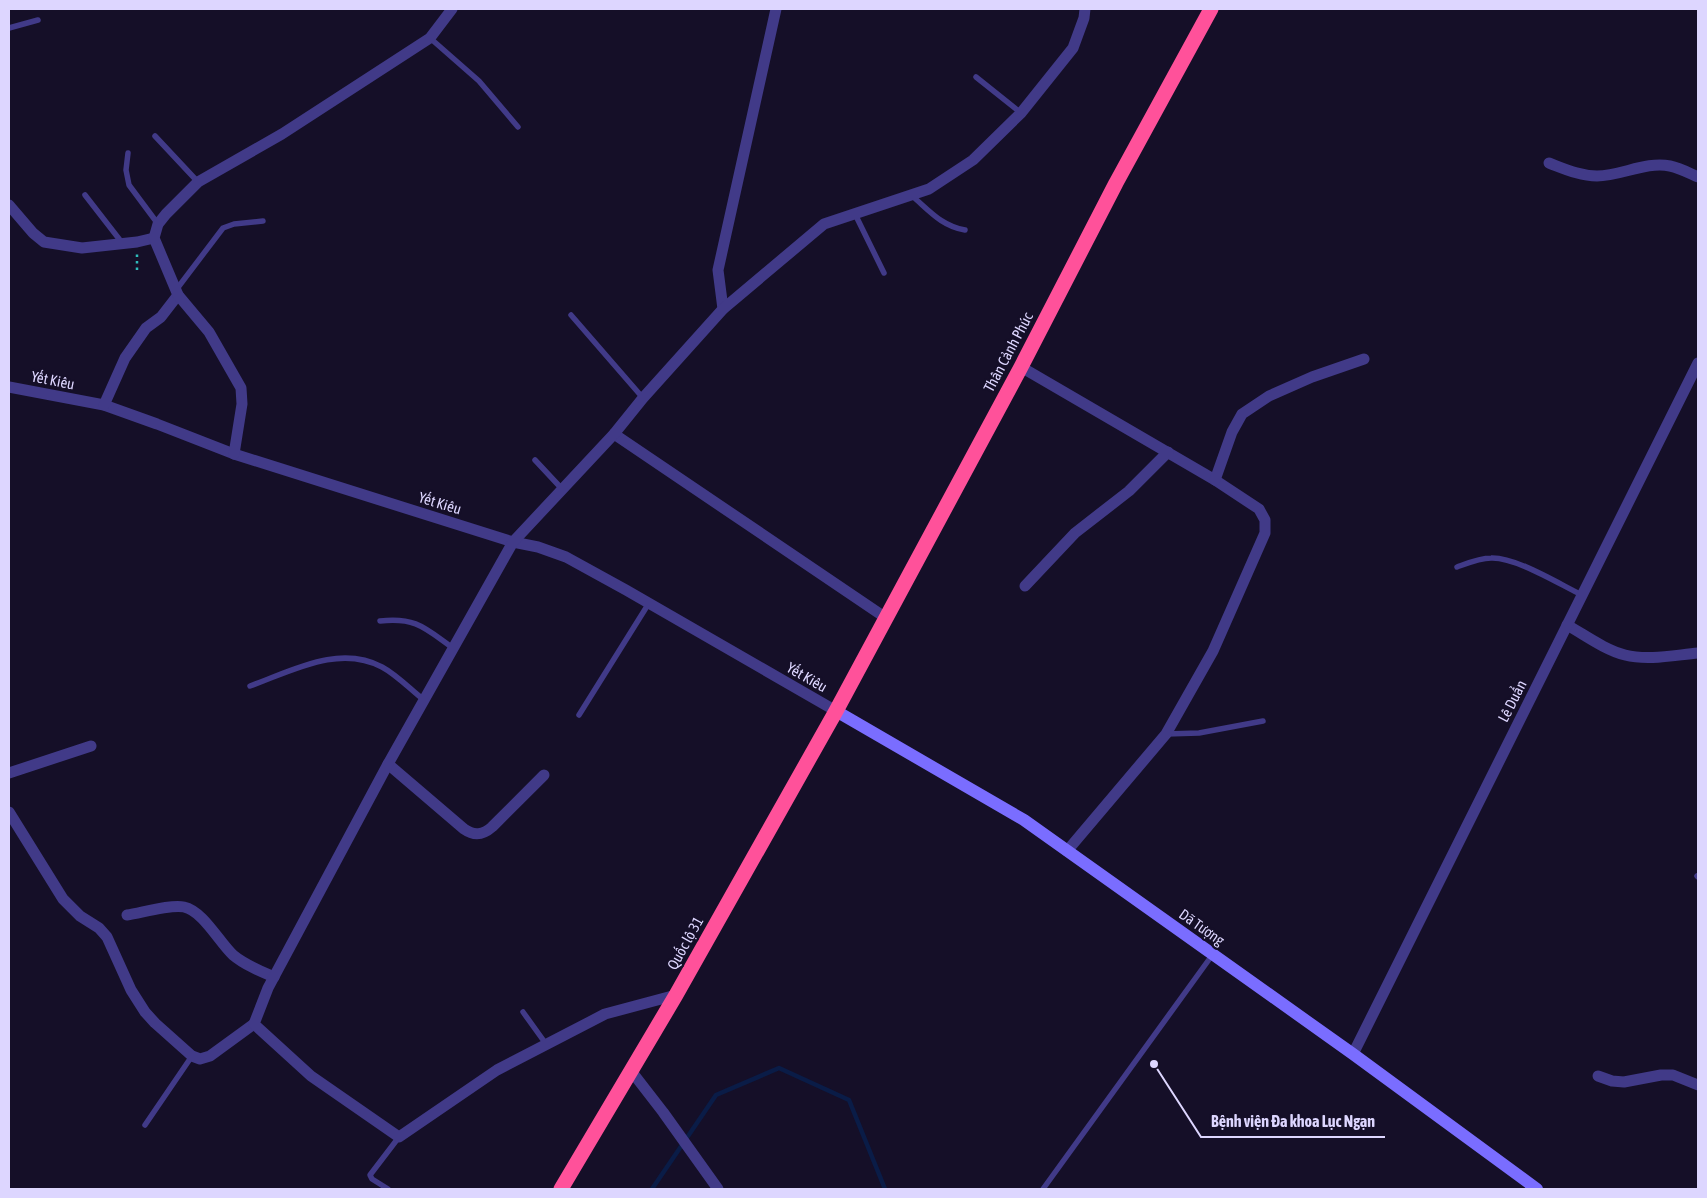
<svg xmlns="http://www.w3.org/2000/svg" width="1707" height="1198" font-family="'Asap Condensed',sans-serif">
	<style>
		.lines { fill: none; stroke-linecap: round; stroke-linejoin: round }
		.stream { stroke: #0a1c47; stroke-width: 4.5 }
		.path { stroke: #2ebcbb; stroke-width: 2.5; stroke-dasharray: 2.5 4; stroke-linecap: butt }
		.lane { stroke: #413a88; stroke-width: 5.5 }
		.street { stroke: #413a88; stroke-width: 11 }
		.secondary { stroke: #7a6dff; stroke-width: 12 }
		.highway { stroke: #ff519a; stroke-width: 15 }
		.labels { text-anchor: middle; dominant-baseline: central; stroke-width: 4.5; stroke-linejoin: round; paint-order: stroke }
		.street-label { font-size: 15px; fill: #ddd6ff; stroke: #150f28 }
		.leader { fill: none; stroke: #ddd6ff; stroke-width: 2 }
		.callout-dot { fill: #ddd6ff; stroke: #150f28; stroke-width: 2 }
		.callout-label { font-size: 16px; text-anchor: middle; font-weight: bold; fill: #ddd6ff; stroke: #150f28; stroke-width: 4.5; stroke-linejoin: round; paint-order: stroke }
	</style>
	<rect width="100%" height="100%" fill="#150f28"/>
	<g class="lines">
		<polyline class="stream" points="652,1189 716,1095 779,1068 849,1100 885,1189"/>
		<polyline class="path" points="137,270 137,254"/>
		<g class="lane">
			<polyline points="9,28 38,20"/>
			<polyline points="430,38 479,81 518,127"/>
			<polyline points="976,77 1021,113"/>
			<polyline points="155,136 198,182"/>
			<polyline points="128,153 126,170 129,185 158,224"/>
			<polyline points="85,195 123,244"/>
			<path d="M911,195C929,210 941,226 965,230"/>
			<polyline points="855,214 884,273"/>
			<polyline points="176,290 223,228 234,224 263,221"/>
			<polyline points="571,315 643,398"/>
			<polyline points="535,460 563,490"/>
			<path d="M1457,567C1468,563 1480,558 1491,558C1516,557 1559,584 1582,595"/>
			<path d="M380,621C416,617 425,628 453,648"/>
			<path d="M250,686C292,671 339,644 382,667C397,675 411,690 424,700"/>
			<polyline points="579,715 649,603"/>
			<polyline points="1166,734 1199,733 1263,721"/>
			<polyline points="1697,876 1698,877"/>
			<polyline points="523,1012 546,1044"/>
			<polyline points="145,1125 192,1056"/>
			<polyline points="388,1189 372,1179 370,1175 399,1137"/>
			<polyline points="1043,1189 1213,954"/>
		</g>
		<g class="street">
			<path d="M1549,163C1565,169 1580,176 1597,176C1621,176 1646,161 1670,166C1680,168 1689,173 1698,177"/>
			<polyline points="9,205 33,233 44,242 82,248 137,242 154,238"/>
			<polyline points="723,309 718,270 776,9"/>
			<polyline points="1021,367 1215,480 1259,509 1265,520 1265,533 1213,651 1166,734 1067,851"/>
			<polyline points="9,387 104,405 157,424 234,454 513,542 538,547 566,557 626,590 836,711"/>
			<polyline points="104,405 125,358 146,328 161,317 178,295"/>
			<polyline points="614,434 886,618"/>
			<polyline points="234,454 242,404 241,388 209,332 178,295 154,238 158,224 166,214 198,182 282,134 430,38 452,9"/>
			<polyline points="1215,480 1232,432 1242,414 1269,396 1312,377 1364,359"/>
			<polyline points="1025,586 1075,533 1129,491 1168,452"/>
			<path d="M1567,625C1585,635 1605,650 1625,655C1648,661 1675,655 1698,653"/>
			<path d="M388,764L464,829C474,836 483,835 492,827L544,775"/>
			<polyline points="9,773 91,746"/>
			<polyline points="9,812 63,899 80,916 99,928 107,937 131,990 145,1012 155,1023 192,1056 200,1059 210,1056 254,1024"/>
			<path d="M127,915C141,913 171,904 184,907C203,911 219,942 233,955C245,965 260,971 274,977"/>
			<polyline points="676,995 605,1014 497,1070 399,1137 311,1076 254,1024 268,988 388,764 513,542 614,434 643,398 723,309 824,224 929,189 973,160 1021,113 1073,48 1084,18 1085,9"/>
			<polyline points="1353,1054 1698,363"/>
			<polyline points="632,1072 663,1112 718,1189"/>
			<polyline points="1598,1076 1612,1081 1624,1082 1661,1075 1673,1075 1698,1085"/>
		</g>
		<polyline class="secondary" points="836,711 1024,820 1353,1054 1537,1189"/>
		<polyline class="highway" points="561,1189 676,995 836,711 1021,367 1116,183 1211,9"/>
	</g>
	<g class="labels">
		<g class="street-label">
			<text transform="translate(1008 352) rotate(-62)">Thân Cảnh Phúc</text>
			<text transform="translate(53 380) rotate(11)">Yết Kiêu</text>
			<text transform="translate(440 503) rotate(17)">Yết Kiêu</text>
			<text transform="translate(807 677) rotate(30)">Yết Kiêu</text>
			<text transform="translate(1512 701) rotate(-63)">Lê Duẩn</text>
			<text transform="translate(1202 927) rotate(35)">Dã Tượng</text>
			<text transform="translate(685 943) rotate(-61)">Quốc lộ 31</text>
		</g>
	</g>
	<path class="leader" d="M1154 1064L1201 1137H1385"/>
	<circle class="callout-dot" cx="1154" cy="1064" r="5"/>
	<g class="callout-label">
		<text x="1293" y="1127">Bệnh viện Đa khoa Lục Ngạn</text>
	</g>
	<rect width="1707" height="1198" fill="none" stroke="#ddd6ff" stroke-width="20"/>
</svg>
